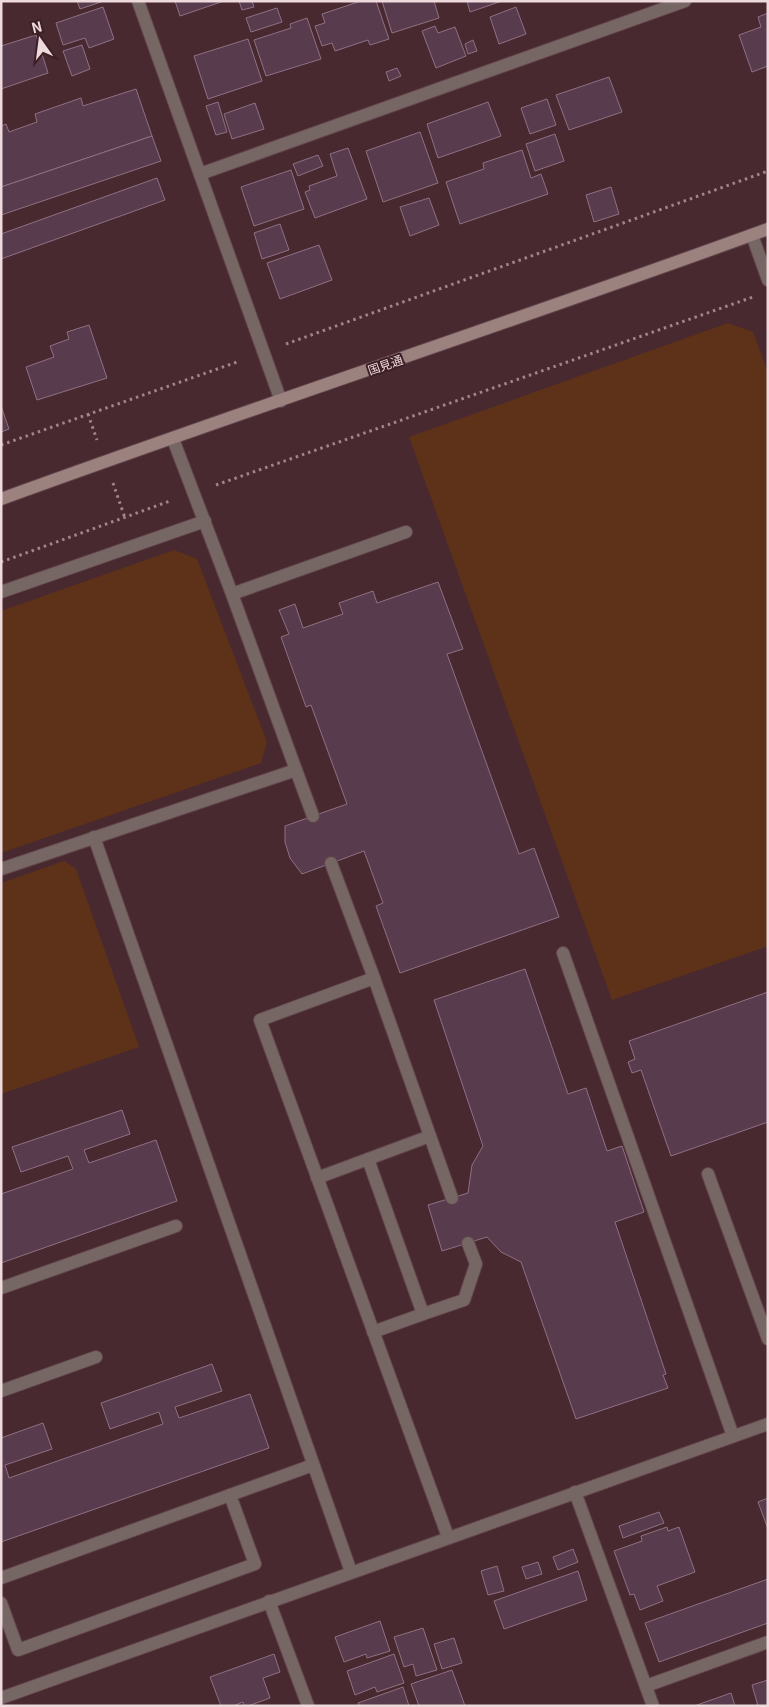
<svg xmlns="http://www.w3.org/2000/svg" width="769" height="1707" font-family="Georgia,'Noto Sans JP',serif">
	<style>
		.green { fill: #5e3218 }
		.building { fill: #583c4d; stroke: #8f7083 }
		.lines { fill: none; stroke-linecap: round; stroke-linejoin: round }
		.lane-casing { stroke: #63454c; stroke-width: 14 }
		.street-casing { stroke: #63454c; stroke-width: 14 }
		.secondary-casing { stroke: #63454c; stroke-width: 14 }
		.path { stroke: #a0868b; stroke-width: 3; stroke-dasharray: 2.5 4; stroke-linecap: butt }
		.lane { stroke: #766664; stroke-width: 12 }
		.street { stroke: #766664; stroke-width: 12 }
		.secondary { stroke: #9c827f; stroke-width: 12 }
		.labels { text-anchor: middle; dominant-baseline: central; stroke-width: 4; stroke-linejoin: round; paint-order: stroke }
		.street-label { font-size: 12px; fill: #eed9dd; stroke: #3d1f26 }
	</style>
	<rect width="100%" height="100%" fill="#482930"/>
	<g class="green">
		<polygon points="728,323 753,332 768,373 768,946 612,1000 409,437"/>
		<polygon points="174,550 197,559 267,742 261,763 1,853 1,611"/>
		<polygon points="64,861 76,869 139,1047 1,1094 1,883"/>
	</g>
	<g class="building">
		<polygon points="77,1 104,1 80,9"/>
		<polygon points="175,1 224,1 180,16"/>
		<polygon points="239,1 252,1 254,7 242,10"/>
		<polygon points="361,1 376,1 389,39 370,45 368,40 335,51 332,43 322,46 315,26 325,23 322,14"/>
		<polygon points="382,1 434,1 439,18 392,33"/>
		<polygon points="467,1 502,1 470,12"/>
		<polygon points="103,7 114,39 89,48 85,38 63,45 56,23"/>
		<polygon points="516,7 526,34 499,44 490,17"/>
		<polygon points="277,8 282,22 251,32 246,18"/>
		<polygon points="768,13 768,66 752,72 739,35 761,27 758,17"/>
		<polygon points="307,18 321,59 266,76 254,40 291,28 290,24"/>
		<polygon points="435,26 438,33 455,27 466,56 436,68 422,31"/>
		<polygon points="36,35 48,73 1,89 1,46"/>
		<polygon points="248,39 262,81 208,99 194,56"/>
		<polygon points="473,40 477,51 468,54 465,44"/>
		<polygon points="82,45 90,69 72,76 63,51"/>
		<polygon points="397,68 401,76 389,81 386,72"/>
		<polygon points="609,77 622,112 569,130 556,95"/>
		<polygon points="136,89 152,136 1,187 1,126 6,124 9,132 37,122 35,114 81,98 83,106"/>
		<polygon points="547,99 556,125 530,134 521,108"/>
		<polygon points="218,102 227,132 216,135 206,106"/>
		<polygon points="488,102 501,136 438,158 427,124"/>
		<polygon points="255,103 264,129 232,139 224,114"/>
		<polygon points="420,132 438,183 383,202 366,151"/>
		<polygon points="555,134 564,161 535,171 526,144"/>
		<polygon points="152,136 161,161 1,215 1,187"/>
		<polygon points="348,148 367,199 315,218 305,192 310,190 309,186 337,176 330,154"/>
		<polygon points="522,150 531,178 541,174 548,194 460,224 446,182 484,169 483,163"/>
		<polygon points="318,155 323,166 298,176 293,164"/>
		<polygon points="291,170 304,209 254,226 241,187"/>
		<polygon points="157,178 165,200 1,259 1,234"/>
		<polygon points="611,187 619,214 594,222 586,195"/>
		<polygon points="429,198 439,225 410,236 400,207"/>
		<polygon points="280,224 289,250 262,259 254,233"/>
		<polygon points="319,245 332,280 280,299 267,263"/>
		<polygon points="89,325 107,378 37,400 26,367 54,357 50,346 69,339 67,332"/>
		<polygon points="1,406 9,429 1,432"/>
		<polygon points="438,582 463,649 447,654 519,854 534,848 559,917 400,973 376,906 383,903 364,851 302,874 290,858 285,842 285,826 347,804 311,705 306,707 281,637 289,634 279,610 295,604 303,628 343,614 339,603 373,591 377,603"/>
		<polygon points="525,969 568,1094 586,1088 607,1151 622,1146 644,1212 615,1222 666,1374 663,1375 668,1388 576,1419 521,1262 501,1252 487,1237 442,1251 428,1205 468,1193 472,1165 483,1146 434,1000"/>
		<polygon points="768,992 768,1122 671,1156 641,1070 632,1073 628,1062 635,1059 629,1041"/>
		<polygon points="122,1110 130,1134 84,1150 89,1163 156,1140 177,1201 1,1263 1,1194 73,1169 68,1156 21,1172 12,1147"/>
		<polygon points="212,1364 222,1391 175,1407 179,1418 250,1394 269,1448 1,1542 1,1438 43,1423 52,1449 5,1465 9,1478 163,1424 159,1412 110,1429 101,1403"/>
		<polygon points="768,1498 768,1529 758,1502"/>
		<polygon points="659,1512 664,1523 623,1538 619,1526"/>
		<polygon points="667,1527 668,1531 679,1527 695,1572 657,1586 663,1601 640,1610 634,1594 630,1595 614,1551 642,1541 641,1536"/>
		<polygon points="573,1549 578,1562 558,1570 553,1557"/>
		<polygon points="538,1562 542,1574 526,1579 522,1567"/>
		<polygon points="497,1566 504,1591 488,1595 481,1571"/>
		<polygon points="578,1571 587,1600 504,1629 494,1601"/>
		<polygon points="768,1579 768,1623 659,1662 645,1623"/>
		<polygon points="380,1621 390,1651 367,1658 366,1654 344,1662 335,1637"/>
		<polygon points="423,1628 437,1670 416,1676 413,1664 404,1667 394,1637"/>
		<polygon points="454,1638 462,1663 442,1669 434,1644"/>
		<polygon points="274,1654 280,1672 263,1678 270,1698 248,1706 244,1706 243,1702 233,1706 221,1706 210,1677"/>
		<polygon points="394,1654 404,1683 377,1692 375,1687 355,1695 347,1671"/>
		<polygon points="452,1670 465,1706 419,1706 411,1684"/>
		<polygon points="768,1680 768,1706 758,1706 752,1685"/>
		<polygon points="403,1687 409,1706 359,1706 358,1703"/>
		<polygon points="731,1693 735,1706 694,1706"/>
	</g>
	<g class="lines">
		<g class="lane-casing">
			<g id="lane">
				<polyline points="232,594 406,532"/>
				<polyline points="296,770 313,816"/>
				<polyline points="331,863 374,978"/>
				<polyline points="563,953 733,1436"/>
				<polyline points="430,1136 452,1198"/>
				<polyline points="368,1159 423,1314 373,1332"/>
				<polyline points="708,1174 768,1339"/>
				<polyline points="317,1178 430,1136 374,978 260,1020 448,1537"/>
				<polyline points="1,1288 176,1226"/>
				<polyline points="423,1314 464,1300 476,1264 468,1243"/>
				<polyline points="1,1391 96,1357"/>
				<polyline points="1,1578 313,1465"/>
				<polyline points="1,1603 18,1650 255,1564 230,1495"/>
				<polyline points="646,1686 768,1642"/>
			</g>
		</g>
		<g class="street-casing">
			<g id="street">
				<polyline points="138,1 281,401"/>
				<polyline points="200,174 685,1"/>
				<polyline points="752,235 768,280"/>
				<polyline points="1,592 205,521"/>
				<polyline points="94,837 351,1572"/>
				<polyline points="1,869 296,770 232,594 173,439"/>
				<polyline points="575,1492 653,1706"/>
				<polyline points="269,1601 308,1706"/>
				<polyline points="1,1698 768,1424"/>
			</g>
		</g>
		<g class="secondary-casing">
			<path id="secondary" d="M1,499C256,406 513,322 768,229"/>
		</g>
		<g class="path">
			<polyline points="286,344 768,171"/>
			<polyline points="88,414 97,440"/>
			<polyline points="1,445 240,361"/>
			<polyline points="113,483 125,518"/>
			<polyline points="216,485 753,297"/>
			<polyline points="1,562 170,501"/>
		</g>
		<use href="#lane" class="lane"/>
		<use href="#street" class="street"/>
		<use href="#secondary" class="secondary"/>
	</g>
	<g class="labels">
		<g class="street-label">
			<text transform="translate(385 364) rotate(-19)">国見通</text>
		</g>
	</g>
	<rect width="769" height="1707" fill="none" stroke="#eed9dd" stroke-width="5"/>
	<g transform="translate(40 40) rotate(346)" stroke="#3d1f26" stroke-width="4" paint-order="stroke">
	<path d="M0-4L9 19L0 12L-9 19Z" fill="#eed9dd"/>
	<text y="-8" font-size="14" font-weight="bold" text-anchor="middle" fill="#eed9dd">N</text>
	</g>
</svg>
